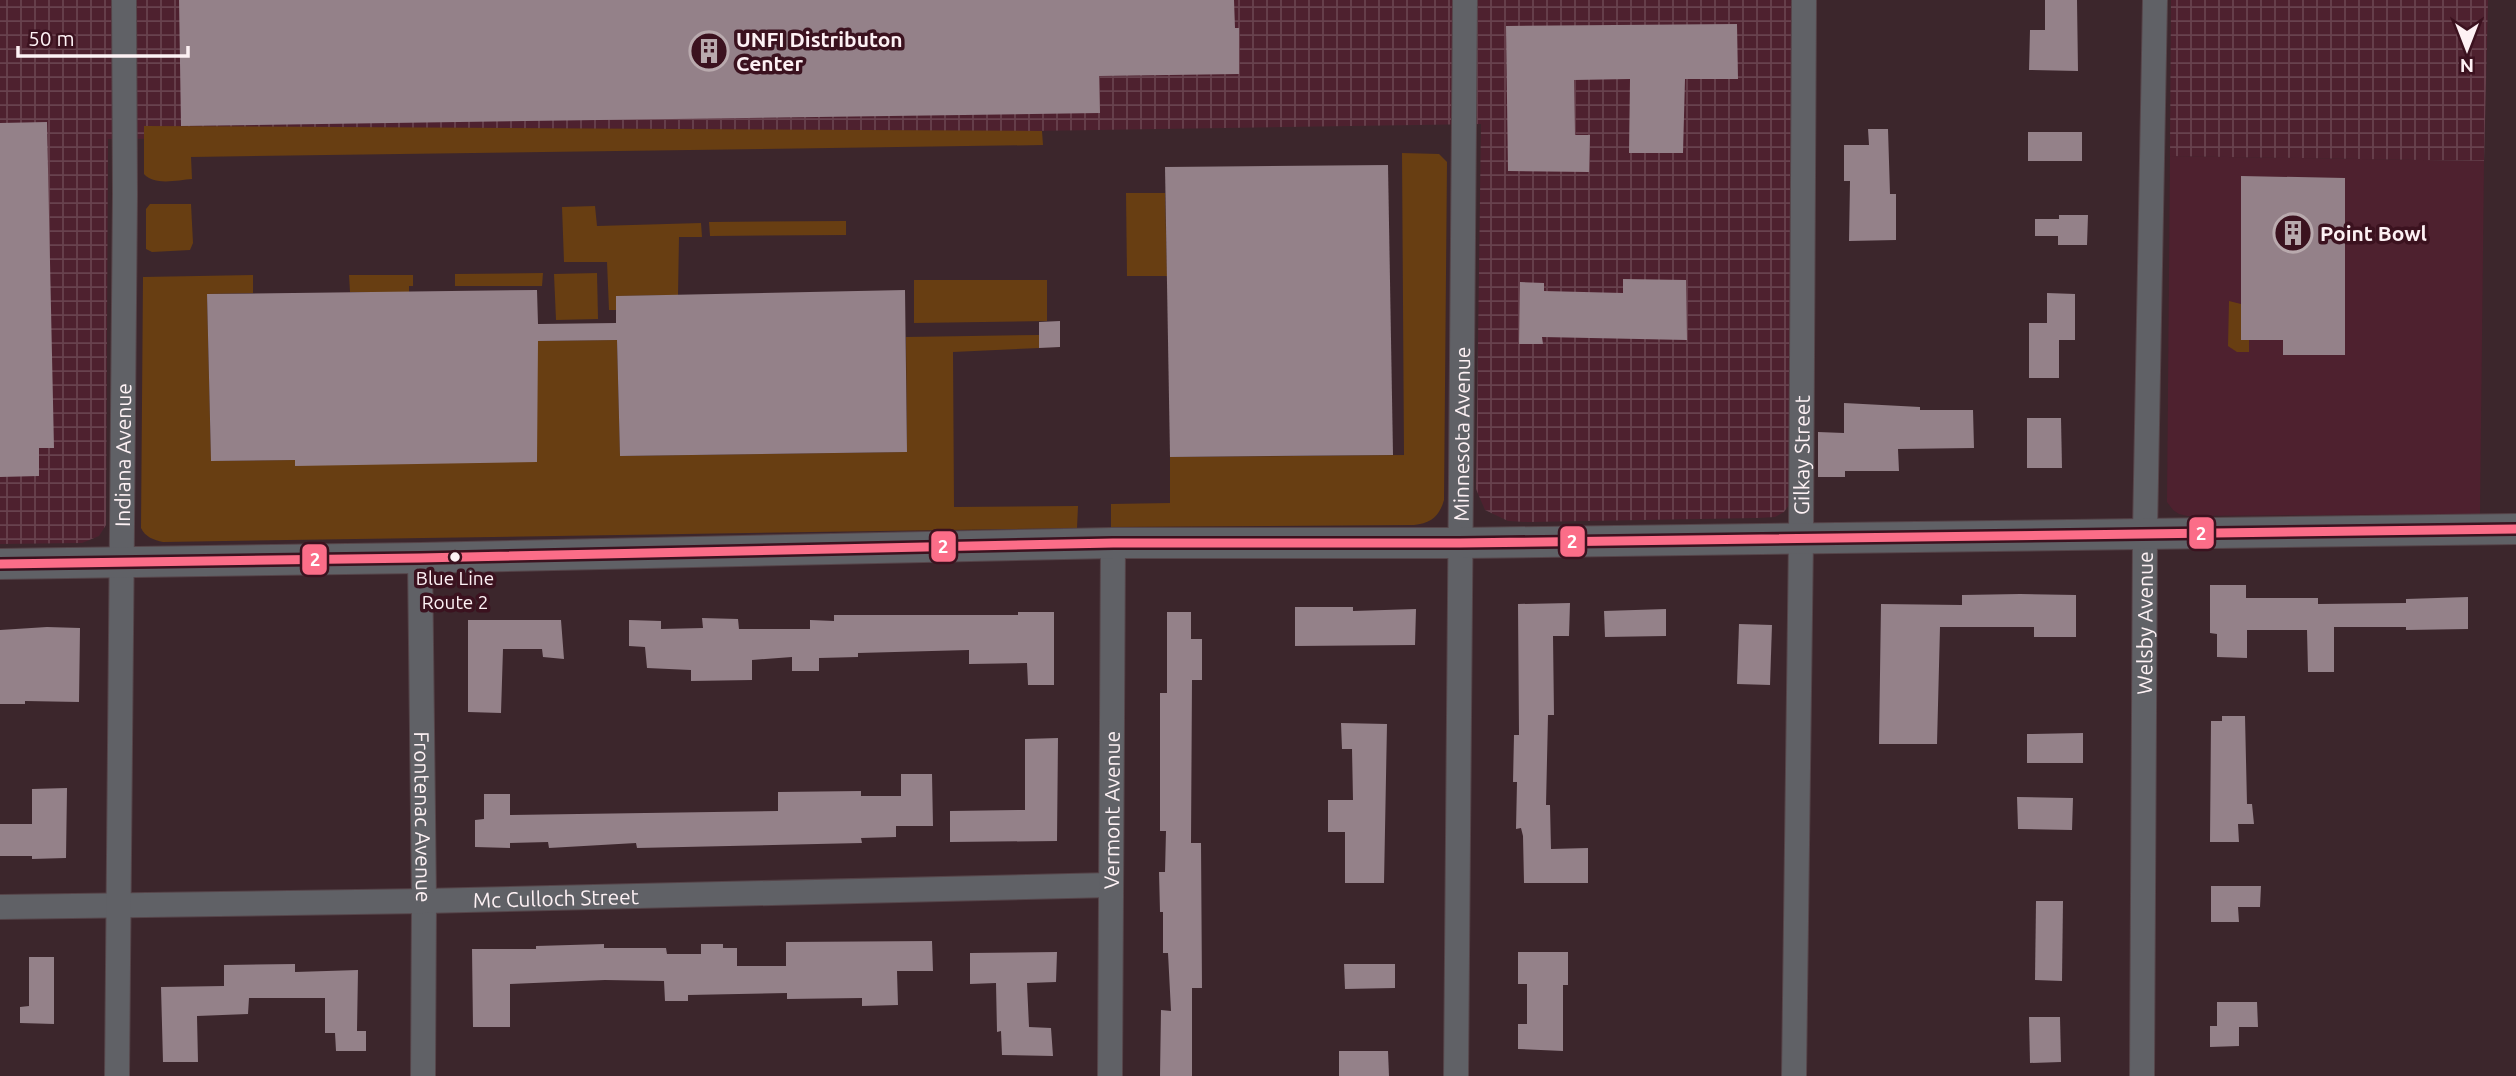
<svg xmlns="http://www.w3.org/2000/svg" width="2516" height="1076" font-family="Ubuntu,sans-serif">
	<style>
		.built { fill: #4e212f }
		.industrial { fill: url(#industrial-grid) }
		.green { fill: #683e12 }
		.building { fill: #948189 }
		.lines { fill: none; stroke-linecap: round; stroke-linejoin: round }
		.minor-casing { stroke: #554449; stroke-width: 26 }
		.tertiary-casing { stroke: #554449; stroke-width: 32 }
		.minor { stroke: #606166; stroke-width: 24 }
		.tertiary { stroke: #606166; stroke-width: 30 }
		.bus-1-casing { stroke: #3b121f; stroke-width: 14 }
		.bus-1 { stroke: #fb6d88; stroke-width: 9 }
		.bus-dot { fill: #fdf1f4; stroke: #3b121f; stroke-width: 2.5 }
		.labels { text-anchor: middle; dominant-baseline: central; stroke-width: 7; stroke-linejoin: round; paint-order: stroke }
		.bus-label { font-size: 19px; fill: #fdf1f4; stroke: #3b121f }
		.poi-label { font-size: 21px; font-weight: bold; fill: #fdf1f4; stroke: #3b121f; text-anchor: start }
		.street-label { font-size: 21px; fill: #fdf1f4; stroke: #3b121f }
		.line-badge { stroke: #3b121f; stroke-width: 2.5 }
		.badge-label { font-size: 19px; text-anchor: middle; font-weight: bold; fill: #fff }
	</style>
	<defs>
		<pattern id="industrial-grid" width="8" height="8" patternUnits="userSpaceOnUse" patternTransform="scale(1.75)"><rect width="8" height="8" fill="#4e212f"/><path d="M0 4h8M4 0v8" fill="none" stroke="#68424e"/></pattern>
	</defs>
	<rect width="100%" height="100%" fill="#3c262c"/>
	<polygon class="built" points="2170,156 2484,161 2480,514 2187,516 2179,514 2173,510 2167,502"/>
	<g class="industrial">
		<polygon points="0,0 1797,0 1789,505 1784,512 1775,517 1757,518 1528,522 1508,521 1485,510 1476,489 1481,124 786,135 108,139 106,525 99,536 82,543 0,544"/>
		<polygon points="2171,0 2488,0 2484,161 2170,156"/>
	</g>
	<g class="green">
		<path d="M144,126L1042,131L1043,145L191,157L192,179C178,180 154,186 144,174Z"/>
		<path d="M1402,153L1439,154L1447,162L1444,500C1439,517 1431,523 1414,525L1111,527V504L1170,503V457L1404,455Z"/>
		<polygon points="1126,193 1165,193 1167,276 1127,276"/>
		<polygon points="150,204 191,204 193,243 190,250 152,252 146,249 146,209"/>
		<polygon points="595,206 597,226 701,223 702,237 679,237 678,295 616,296 616,310 609,310 607,262 564,262 562,207"/>
		<polygon points="846,221 846,235 710,236 709,222"/>
		<polygon points="543,273 542,286 455,286 455,274"/>
		<polygon points="597,273 598,319 556,320 554,274"/>
		<path d="M253,275V293L207,294L211,461L295,460V466L538,341L617,340L620,456L907,452L906,337L1039,335V348L953,352L954,507L1078,506L1077,528L163,542C154,540 145,537 141,528L143,277Z"/>
		<polygon points="349,275 413,275 413,286 409,286 409,292 350,292"/>
		<polygon points="914,280 1047,280 1047,321 914,323"/>
		<polygon points="2229,301 2241,304 2241,340 2249,340 2249,352 2237,352 2228,346"/>
	</g>
	<g class="building">
		<polygon points="179,0 1234,0 1235,28 1239,28 1239,74 1099,76 1100,113 181,126"/>
		<polygon points="2045,0 2077,0 2078,71 2029,70 2030,30 2045,30"/>
		<polygon points="1737,24 1738,79 1685,79 1683,153 1629,153 1630,79 1574,80 1575,135 1590,135 1589,172 1508,171 1506,26"/>
		<polygon points="47,122 54,448 39,448 39,476 0,477 0,123"/>
		<polygon points="1868,129 1888,129 1890,194 1896,194 1896,240 1849,241 1850,181 1844,181 1844,145 1869,145"/>
		<rect x="2028" y="132" width="54" height="29"/>
		<polygon points="1388,165 1393,455 1170,457 1165,167"/>
		<polygon points="2241,176 2345,178 2345,355 2283,355 2283,340 2241,340"/>
		<polygon points="2059,215 2088,215 2087,245 2058,245 2058,236 2035,236 2035,219 2059,219"/>
		<polygon points="1623,279 1686,280 1687,340 1542,337 1543,344 1519,344 1520,282 1544,283 1544,291 1623,293"/>
		<polygon points="537,290 538,324 616,323 616,296 905,290 907,452 620,456 617,340 538,341 537,462 295,466 295,460 211,461 207,294"/>
		<polygon points="2047,293 2075,294 2075,340 2059,340 2059,378 2029,378 2029,323 2047,323"/>
		<polygon points="1060,321 1060,347 1039,348 1039,322"/>
		<polygon points="1844,403 1920,407 1920,410 1973,410 1974,448 1898,449 1899,471 1845,471 1845,477 1818,477 1818,432 1844,433"/>
		<polygon points="2027,418 2061,418 2062,468 2027,468"/>
		<polygon points="2210,585 2246,585 2246,598 2318,598 2318,604 2406,603 2406,599 2468,597 2468,629 2406,630 2406,627 2334,627 2334,672 2308,672 2307,630 2247,630 2247,658 2217,657 2217,634 2210,633"/>
		<polygon points="2020,594 2076,595 2076,637 2034,637 2034,627 1940,627 1937,744 1879,744 1881,604 1962,605 1962,595"/>
		<polygon points="1570,603 1569,636 1553,636 1554,715 1548,715 1546,805 1550,805 1551,849 1588,848 1588,883 1524,883 1523,836 1521,828 1516,829 1517,782 1513,782 1514,735 1519,735 1518,604"/>
		<polygon points="1295,607 1353,607 1353,611 1416,609 1415,645 1295,646"/>
		<polygon points="1666,609 1666,636 1605,637 1604,611"/>
		<polygon points="1018,612 1054,612 1054,685 1028,685 1027,663 969,664 969,650 858,653 858,657 819,658 819,671 792,671 792,657 752,660 752,680 691,681 691,670 647,668 645,647 629,646 629,620 661,621 661,629 703,628 702,618 738,619 739,629 810,629 810,620 834,621 834,615 1018,615"/>
		<polygon points="1167,612 1191,612 1191,639 1202,639 1202,680 1192,680 1191,843 1201,843 1202,988 1192,988 1192,1076 1160,1076 1161,1010 1171,1011 1168,953 1163,953 1163,912 1160,912 1159,872 1165,872 1166,831 1160,831 1160,693 1167,693"/>
		<polygon points="468,620 561,620 564,659 543,657 542,649 503,649 501,713 468,712"/>
		<polygon points="1739,624 1772,625 1770,685 1737,684"/>
		<polygon points="47,627 80,628 79,702 25,701 25,704 0,704 0,630"/>
		<polygon points="2222,716 2245,716 2247,804 2252,804 2254,824 2238,824 2239,842 2210,842 2211,721 2222,721"/>
		<polygon points="1341,723 1387,724 1384,883 1345,883 1345,832 1328,832 1328,800 1353,800 1352,749 1342,749"/>
		<polygon points="2083,733 2083,763 2027,763 2027,734"/>
		<polygon points="1058,738 1057,841 950,842 950,811 1025,810 1025,739"/>
		<polygon points="901,774 932,774 933,826 896,826 896,837 861,838 862,843 637,848 636,843 549,848 548,842 510,843 510,848 475,847 475,820 484,819 484,794 510,794 510,815 778,811 778,792 861,791 861,796 901,796"/>
		<polygon points="67,788 66,858 32,859 32,856 0,856 0,824 32,824 32,789"/>
		<polygon points="2017,797 2073,798 2072,830 2018,829"/>
		<polygon points="2211,886 2261,886 2260,907 2238,907 2239,922 2211,922"/>
		<polygon points="2036,901 2063,901 2062,981 2035,980"/>
		<polygon points="932,941 933,971 897,971 898,1005 862,1006 862,998 787,999 787,993 688,995 688,1001 665,1001 664,981 605,980 510,984 510,1027 473,1027 472,949 536,949 536,946 604,944 604,948 666,948 667,954 701,954 701,944 723,944 723,948 737,948 737,966 786,966 786,942"/>
		<polygon points="1057,952 1056,982 1027,983 1029,1027 1051,1028 1053,1056 1002,1055 1001,1031 997,1032 996,983 970,984 970,953"/>
		<polygon points="1518,952 1568,952 1568,985 1563,985 1563,1051 1518,1049 1518,1024 1527,1024 1527,984 1518,984"/>
		<polygon points="29,957 54,957 54,1024 20,1023 20,1007 29,1006"/>
		<polygon points="295,964 295,972 358,970 357,1031 366,1031 366,1051 336,1051 335,1033 325,1033 325,998 249,998 248,1014 197,1016 198,1062 163,1062 161,987 224,986 224,965"/>
		<polygon points="1344,964 1395,964 1395,988 1345,989"/>
		<polygon points="2217,1002 2257,1002 2258,1027 2239,1027 2239,1046 2210,1047 2210,1026 2217,1026"/>
		<polygon points="2029,1017 2060,1017 2061,1062 2030,1063"/>
		<polygon points="1339,1051 1388,1051 1389,1076 1339,1076"/>
	</g>
	<g class="lines">
		<g class="minor-casing">
			<g id="minor">
				<path id="s1" d="M420,558L424,901L423,1076"/>
				<path id="s2" d="M0,907L424,901L1111,885"/>
				<path id="s3" d="M117,1076L125,194L124,0"/>
				<path id="s4" d="M1110,1076L1113,543"/>
				<path id="s5" d="M1456,1076L1465,0"/>
				<path id="s6" d="M1794,1076L1801,538L1804,0"/>
				<path id="s7" d="M2142,1076L2145,532L2155,0"/>
			</g>
		</g>
		<g class="tertiary-casing">
			<polyline id="tertiary" points="0,564 420,558 1113,543 1460,543 2516,529"/>
		</g>
		<use href="#minor" class="minor"/>
		<use href="#tertiary" class="tertiary"/>
		<g class="bus-1-casing">
			<polyline id="bus-1" points="0,564 420,558 1113,543 1460,543 2516,529"/>
		</g>
		<use href="#bus-1" class="bus-1"/>
	</g>
	<defs>
		<g id="building-ring" transform="scale(2.0125)"><circle r="9.5" fill="#3b121f" stroke="#b9aaae" stroke-width="1.5"/><path d="M-4-6H4V6H1V3H-1V6H-4ZM-2.5-4.3h1.7v1.8h-1.7ZM.8-4.3h1.7v1.8H.8ZM-2.5-1h1.7V.8h-1.7ZM.8-1h1.7V.8H.8Z" fill="#b9aaae"/></g>
	</defs>
	<g fill-rule="evenodd">
		<use href="#building-ring" x="709" y="51"/>
		<use href="#building-ring" x="2293" y="233"/>
	</g>
	<circle class="bus-dot" cx="455" cy="557" r="6"/>
	<g class="labels">
		<g class="bus-label">
			<text x="455" y="578">Blue Line<tspan x="455" dy="24">Route 2</tspan></text>
		</g>
		<g class="poi-label">
			<text x="736" y="39">UNFI Distributon<tspan x="736" dy="24">Center</tspan></text>
			<text x="2320" y="233">Point Bowl</text>
		</g>
		<g class="street-label">
			<text stroke="none"><textPath href="#s5" startOffset="642">Minnesota Avenue</textPath></text>
			<text stroke="none"><textPath href="#s3" startOffset="621">Indiana Avenue</textPath></text>
			<text stroke="none"><textPath href="#s6" startOffset="621">Gilkay Street</textPath></text>
			<text stroke="none"><textPath href="#s7" startOffset="453">Welsby Avenue</textPath></text>
			<text stroke="none"><textPath href="#s4" startOffset="266">Vermont Avenue</textPath></text>
			<text stroke="none"><textPath href="#s1" startOffset="259">Frontenac Avenue</textPath></text>
			<text stroke="none"><textPath href="#s2" startOffset="556">Mc Culloch Street</textPath></text>
		</g>
	</g>
	<g class="line-badge">
		<rect x="2188" y="516" width="27" height="34" rx="7" fill="#fb6d88"/>
		<rect x="1559" y="525" width="27" height="33" rx="7" fill="#fb6d88"/>
		<rect x="930" y="530" width="27" height="33" rx="7" fill="#fb6d88"/>
		<rect x="301" y="543" width="27" height="33" rx="7" fill="#fb6d88"/>
	</g>
	<g class="badge-label">
		<text x="2201" y="540">2</text>
		<text x="1572" y="548">2</text>
		<text x="943" y="553">2</text>
		<text x="315" y="566">2</text>
	</g>
	<g transform="translate(2467 49) rotate(180)" stroke="#3b121f" stroke-width="5" paint-order="stroke">
	<path d="M0-5L12 26L0 18L-12 26Z" fill="#fdf1f4"/>
	<text y="-10" font-size="19" font-weight="bold" text-anchor="middle" fill="#fdf1f4">N</text>
	</g>
	<path d="M18 46v10h170v-10" fill="none" stroke="#fdf1f4" stroke-width="3.5"/>
	<text x="28" y="46" font-size="21" fill="#fdf1f4" stroke="#3b121f" stroke-width="5" paint-order="stroke">50 m</text>
</svg>
